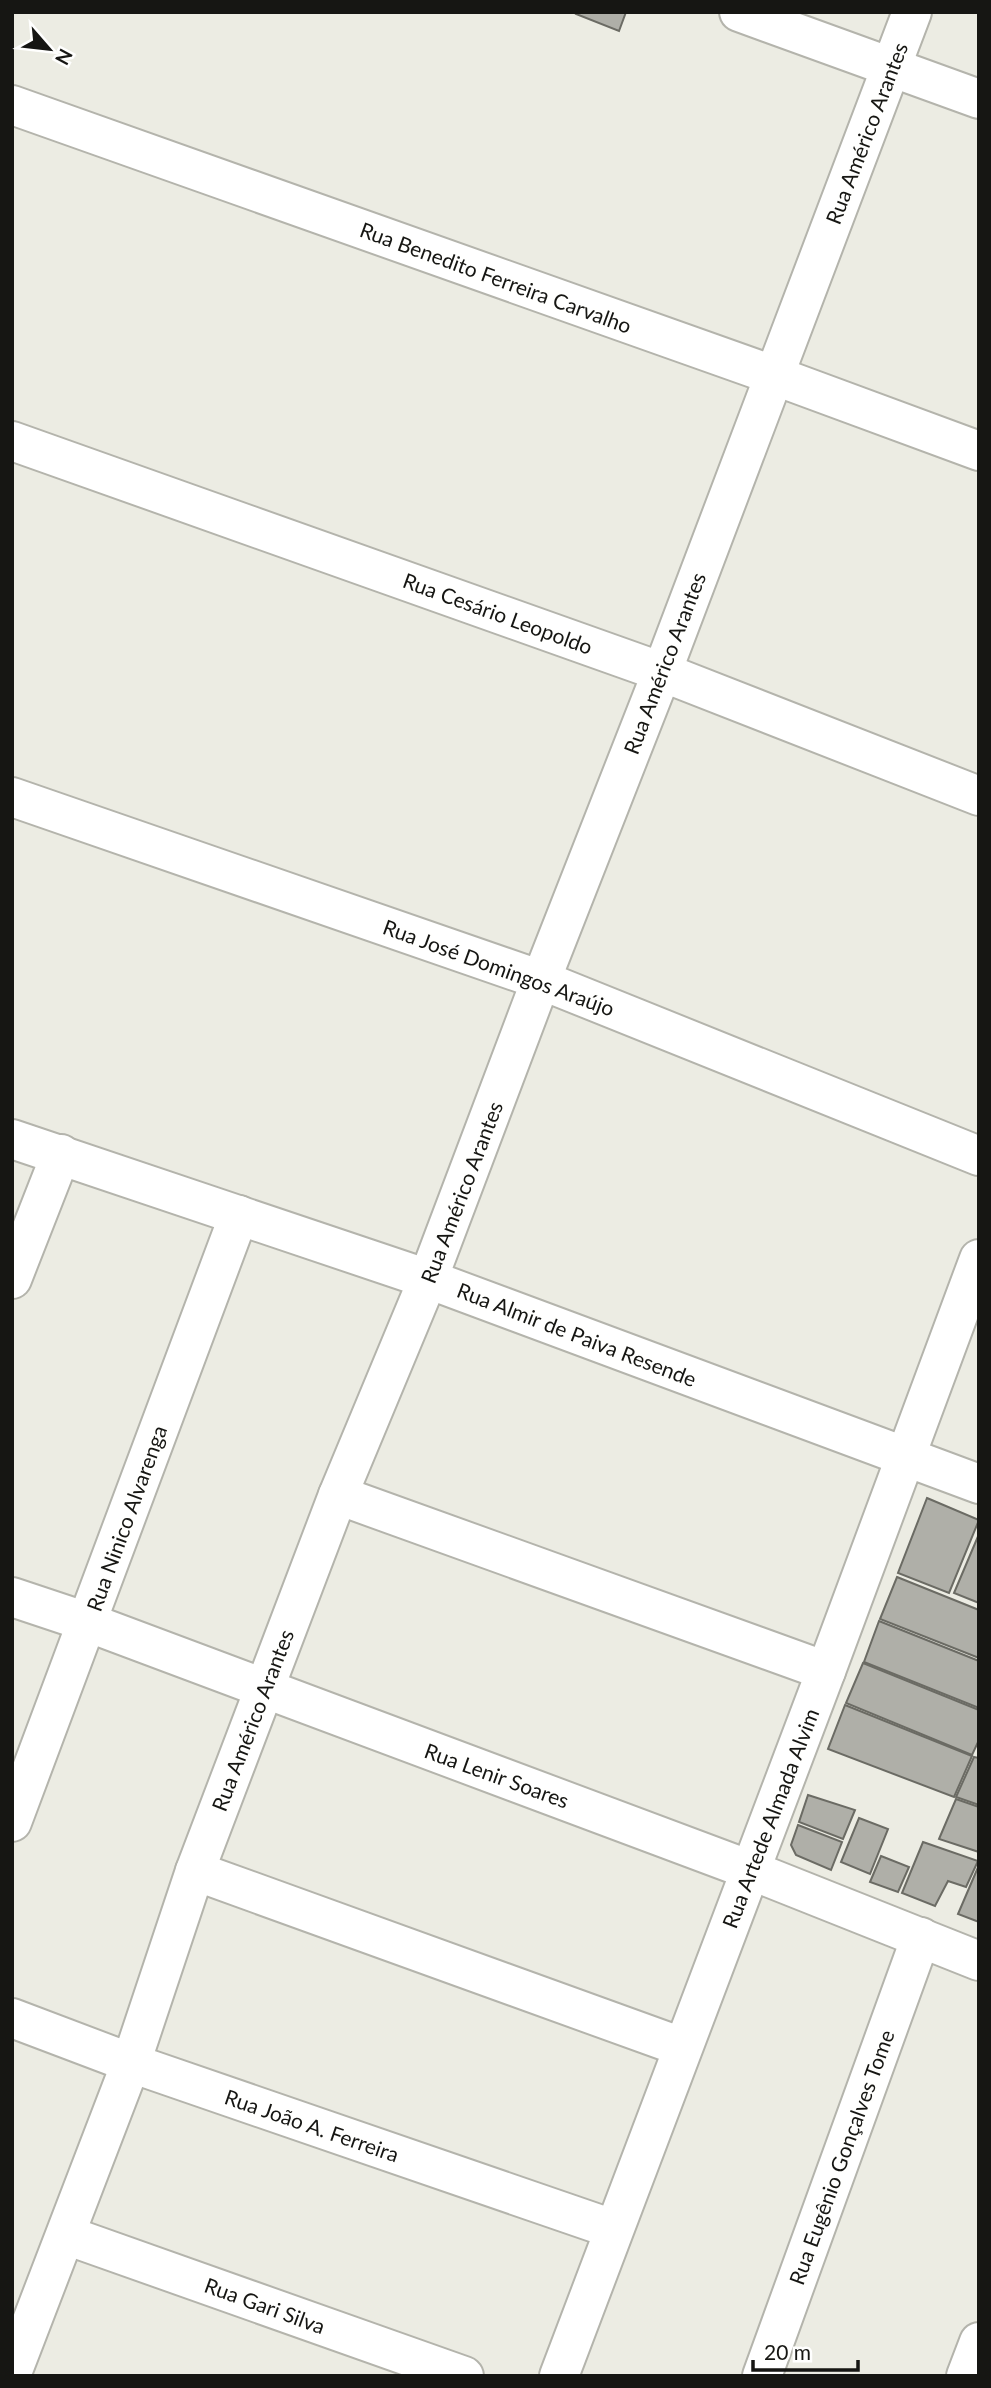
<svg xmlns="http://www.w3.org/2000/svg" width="991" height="2388" font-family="Lato,sans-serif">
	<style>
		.building { fill: #afafa8; stroke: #6b6b64; stroke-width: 2 }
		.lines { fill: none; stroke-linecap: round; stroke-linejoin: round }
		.street-casing { stroke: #b4b4ac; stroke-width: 42 }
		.secondary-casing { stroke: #b4b4ac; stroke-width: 42 }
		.street { stroke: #fff; stroke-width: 38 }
		.secondary { stroke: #fff; stroke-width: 38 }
		.labels { text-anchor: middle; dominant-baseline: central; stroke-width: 5; stroke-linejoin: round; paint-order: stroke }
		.street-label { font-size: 21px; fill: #161613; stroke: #fffffe }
	</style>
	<rect width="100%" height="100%" fill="#ecece3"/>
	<g class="building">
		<polygon points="577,12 626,12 619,31 576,14"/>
		<polygon points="927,1498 979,1520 949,1593 898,1573"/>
		<polygon points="979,1534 979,1603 954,1593"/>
		<polygon points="897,1577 979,1610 979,1658 880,1619"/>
		<polygon points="879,1621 979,1661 979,1708 864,1662"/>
		<polygon points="863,1663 979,1710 979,1740 972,1755 846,1703"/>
		<polygon points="845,1705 972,1756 954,1797 828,1749"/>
		<polygon points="974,1757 979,1758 979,1805 956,1797"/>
		<polygon points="808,1795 855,1810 843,1839 799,1822"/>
		<polygon points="956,1799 979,1807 979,1852 939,1839"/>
		<polygon points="859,1818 888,1829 870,1874 841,1862"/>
		<polygon points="798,1825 842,1842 831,1870 796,1855 791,1845"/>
		<polygon points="923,1842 978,1861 966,1887 948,1881 935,1906 902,1893"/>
		<polygon points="881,1856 909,1867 898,1892 870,1882"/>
		<polygon points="979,1865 979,1922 958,1914"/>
	</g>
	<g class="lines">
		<g class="street-casing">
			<g id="street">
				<polyline points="739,12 979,99"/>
				<polyline points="12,105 773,375 979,451"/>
				<polyline points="12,441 662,672 979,796"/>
				<polyline points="12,797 541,980 979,1156"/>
				<polyline points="12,1139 428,1279 979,1484"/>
				<polyline points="12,1279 61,1154"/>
				<polyline points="338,1495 826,1671"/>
				<polyline points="12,1822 239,1215"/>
				<polyline points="195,1871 682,2047"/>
				<polyline points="12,2018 131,2063 613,2229"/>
				<polyline points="66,2235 464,2376"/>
				<polyline points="12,2373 131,2063 195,1871 338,1495 428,1279 541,980 662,672 912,12"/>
				<polyline points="559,2376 826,1671 979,1259"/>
				<polyline points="762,2376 921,1937"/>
				<polyline points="966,2376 979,2342"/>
			</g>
		</g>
		<g class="secondary-casing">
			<polyline id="secondary" points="12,1597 87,1622 750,1870 979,1961"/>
		</g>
		<use href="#street" class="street"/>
		<use href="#secondary" class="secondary"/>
	</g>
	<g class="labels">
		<g class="street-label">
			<text transform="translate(866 133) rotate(-69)">Rua Américo Arantes</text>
			<text transform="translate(496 277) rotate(20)">Rua Benedito Ferreira Carvalho</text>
			<text transform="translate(498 613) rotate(20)">Rua Cesário Leopoldo</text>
			<text transform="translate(664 663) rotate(-69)">Rua Américo Arantes</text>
			<text transform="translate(499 967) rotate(20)">Rua José Domingos Araújo</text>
			<text transform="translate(461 1192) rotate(-69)">Rua Américo Arantes</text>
			<text transform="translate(577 1334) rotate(21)">Rua Almir de Paiva Resende</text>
			<text transform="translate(126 1518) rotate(-70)">Rua Ninico Alvarenga</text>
			<text transform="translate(252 1720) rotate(-69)">Rua Américo Arantes</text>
			<text transform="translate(497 1775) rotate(20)">Rua Lenir Soares</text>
			<text transform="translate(770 1818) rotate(-69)">Rua Artede Almada Alvim</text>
			<text transform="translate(312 2125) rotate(19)">Rua João A. Ferreira</text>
			<text transform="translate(841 2157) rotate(-70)">Rua Eugênio Gonçalves Tome</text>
			<text transform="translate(265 2305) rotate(20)">Rua Gari Silva</text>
		</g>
	</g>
	<rect width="991" height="2388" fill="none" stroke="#161613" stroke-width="28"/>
	<g transform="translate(49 49) rotate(118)" stroke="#fffffe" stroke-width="5" paint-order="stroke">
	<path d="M0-5L12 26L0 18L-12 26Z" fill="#161613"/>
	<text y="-10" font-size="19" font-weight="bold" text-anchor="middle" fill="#161613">N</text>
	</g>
	<path d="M753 2360v10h105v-10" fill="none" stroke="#161613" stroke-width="3.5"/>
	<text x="764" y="2360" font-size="21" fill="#161613" stroke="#fffffe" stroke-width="5" paint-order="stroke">20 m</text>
</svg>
